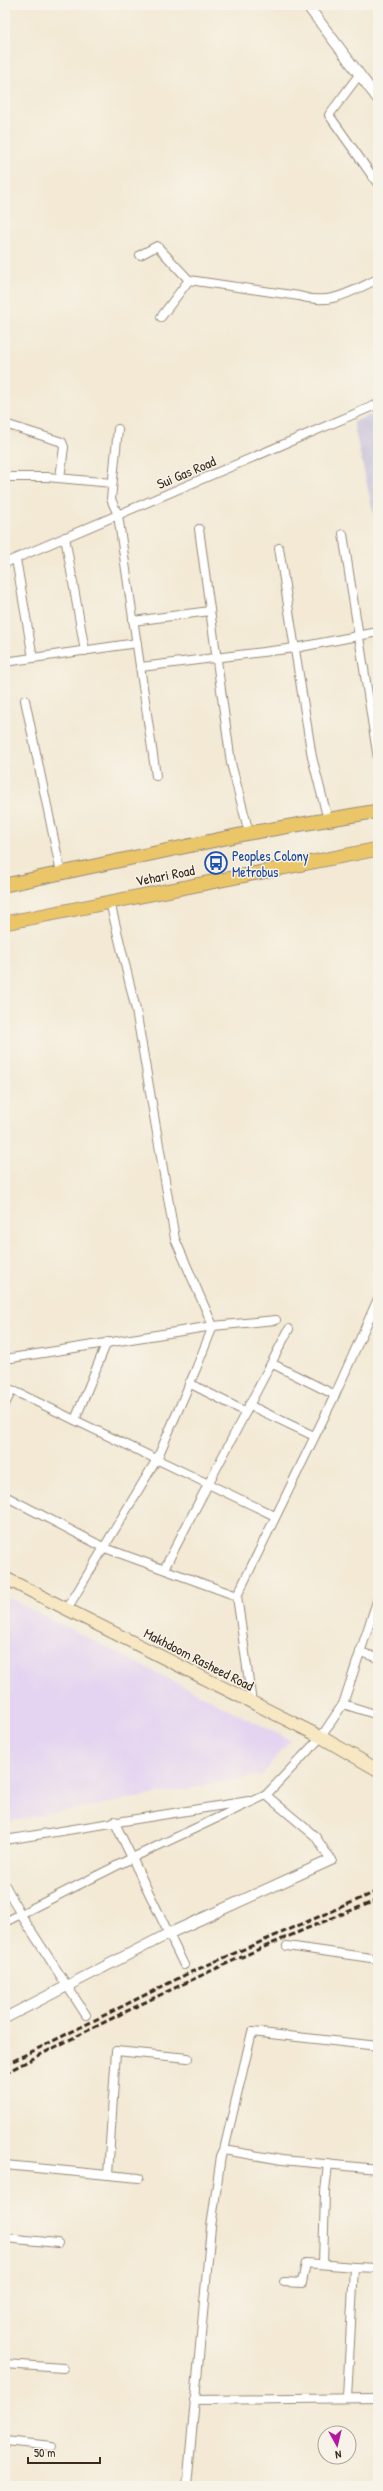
<svg xmlns="http://www.w3.org/2000/svg" width="383" height="2491" font-family="'Patrick Hand',sans-serif">
	<style>
		.built { fill: #e4d3f1 }
		.industrial { fill: #c6c0d9 }
		.lines { fill: none; stroke-linecap: round; stroke-linejoin: round }
		.minor-casing { stroke: #978a79; stroke-width: 10 }
		.tertiary-casing { stroke: #978a79; stroke-width: 12 }
		.secondary-casing { stroke: #978a79; stroke-width: 14 }
		.primary-casing { stroke: #978a79; stroke-width: 15 }
		.minor { stroke: #fff; stroke-width: 8 }
		.tertiary { stroke: #fff; stroke-width: 10 }
		.secondary { stroke: #f7e8c3; stroke-width: 12 }
		.primary { stroke: #ebc669; stroke-width: 13 }
		.rail { stroke: #3b2a1e; stroke-width: 3; stroke-dasharray: 6 3; stroke-linecap: butt }
		.labels { text-anchor: middle; dominant-baseline: central; stroke-width: 3; stroke-linejoin: round; paint-order: stroke }
		.street-label { font-size: 14px; fill: #3b2a1e; stroke: #f7f3e8 }
		.transit-label { font-size: 14px; fill: #164399; stroke: #f7f3e8; text-anchor: start }
	</style>
	<rect width="100%" height="100%" fill="#f7f3e8"/>
	<filter id="ink" filterUnits="userSpaceOnUse"><feTurbulence type="fractalNoise" baseFrequency=".025" numOctaves="2"/><feDisplacementMap in="SourceGraphic" scale="8" xChannelSelector="R" yChannelSelector="G"/><feConvolveMatrix kernelMatrix="1 2 1 2 8 2 1 2 1" color-interpolation-filters="sRGB"/></filter>
	<filter id="wash" filterUnits="userSpaceOnUse"><feTurbulence type="fractalNoise" baseFrequency=".012" numOctaves="4" result="noise"/><feDisplacementMap in="SourceGraphic" scale="16" xChannelSelector="R" yChannelSelector="G"/><feGaussianBlur stdDeviation="0.9" result="paint"/><feColorMatrix in="noise" values="0 0 0 0 0 0 0 0 0 0 0 0 0 0 0 0 0 1.4 0 .05"/><feComposite in="paint" operator="in"/></filter>
	<g filter="url(#wash)">
		<rect width="100%" height="100%" fill="#f3e9d4"/>
		<polygon class="built" points="5,1596 290,1740 262,1775 5,1822"/>
		<polygon class="industrial" points="378,412 378,534 353,422"/>
	</g>
	<g filter="url(#ink)">
		<g class="lines">
			<g class="minor-casing">
				<g id="minor">
					<polyline points="359,75 329,115 378,184"/>
					<path d="M140,255L157,246L189,280L299,296C330,306 350,292 378,279"/>
					<polyline points="161,317 189,280"/>
					<polyline points="5,424 62,442 64,447 60,478"/>
					<polyline points="118,429 111,499 118,515 156,776"/>
					<polyline points="5,477 47,477 112,483"/>
					<polyline points="199,529 231,763 249,833"/>
					<polyline points="343,534 378,759"/>
					<polyline points="65,537 85,651"/>
					<polyline points="279,548 312,757 328,820"/>
					<polyline points="16,559 33,658"/>
					<polyline points="5,563 378,404"/>
					<polyline points="133,621 210,611"/>
					<polyline points="5,662 137,643"/>
					<polyline points="141,667 295,648 378,632"/>
					<polyline points="25,700 61,873"/>
					<polyline points="5,1359 213,1326 276,1320"/>
					<polyline points="273,1364 335,1395"/>
					<polyline points="189,1383 246,1412"/>
					<polyline points="5,1404 12,1390 275,1516"/>
					<polyline points="249,1405 314,1436"/>
					<polyline points="75,1420 107,1342"/>
					<polyline points="5,1496 105,1548 237,1596 335,1395 377,1301"/>
					<polyline points="164,1569 289,1329"/>
					<polyline points="237,1596 252,1703"/>
					<polyline points="67,1609 157,1459 196,1369 213,1326 175,1239 136,1010 110,902"/>
					<polyline points="360,1652 378,1658"/>
					<polyline points="343,1704 378,1715"/>
					<polyline points="266,1795 315,1836 331,1860"/>
					<polyline points="114,1821 184,1965"/>
					<polyline points="5,1840 249,1801"/>
					<polyline points="5,1885 21,1915 86,2015"/>
					<polyline points="5,1922 132,1858 266,1795 321,1737 343,1704 378,1598"/>
					<polyline points="287,1946 378,1959"/>
					<polyline points="224,2150 252,2032 378,2046"/>
					<polyline points="5,2165 139,2178"/>
					<polyline points="108,2175 116,2051 188,2058"/>
					<polyline points="5,2238 58,2243"/>
					<polyline points="323,2264 325,2192 328,2164"/>
					<polyline points="284,2282 302,2283 306,2263 354,2267"/>
					<polyline points="5,2364 63,2368"/>
					<polyline points="347,2398 354,2267 378,2268"/>
					<polyline points="194,2400 378,2398"/>
					<polyline points="5,2441 52,2446"/>
					<polyline points="187,2486 211,2227 221,2156 224,2150 282,2160 378,2169"/>
				</g>
			</g>
			<g class="tertiary-casing">
				<g id="tertiary">
					<polyline points="307,5 378,99"/>
					<polyline points="5,2018 168,1934 331,1860"/>
				</g>
			</g>
			<g class="secondary-casing">
				<polyline id="secondary" points="5,1578 321,1737 378,1770"/>
			</g>
			<g class="primary-casing">
				<g id="primary">
					<polyline points="5,885 249,833 378,811"/>
					<polyline points="5,923 378,849"/>
				</g>
			</g>
			<use href="#minor" class="minor"/>
			<use href="#tertiary" class="tertiary"/>
			<use href="#secondary" class="secondary"/>
			<use href="#primary" class="primary"/>
			<g class="rail">
				<polyline points="5,2065 189,1973 378,1891"/>
				<path d="M5,2073C126,2010 250,1949 378,1900"/>
			</g>
		</g>
	</g>
	<defs>
		<g id="bus-ring" transform="scale(1.15)"><circle r="9.5" fill="#f7f3e8" stroke="#1a4fb4" stroke-width="1.5"/><path d="M-5-6H5V4H4V6H2V4H-2V6H-4V4H-5ZM-3.5-4V0h7V-4ZM-3.5 1.2v1.5H-2V1.2ZM2 1.2v1.5H3.5V1.2Z" fill="#1a4fb4"/></g>
	</defs>
	<g fill-rule="evenodd">
		<use href="#bus-ring" x="216" y="863"/>
	</g>
	<g class="labels">
		<g class="street-label">
			<text transform="translate(186 472) rotate(-23)">Sui Gas Road</text>
			<text transform="translate(165 875) rotate(-11)">Vehari Road</text>
			<text transform="translate(199 1659) rotate(27)">Makhdoom Rasheed Road</text>
		</g>
		<g class="transit-label">
			<text x="232" y="855">Peoples Colony<tspan x="232" dy="16">Metrobus</tspan></text>
		</g>
	</g>
	<rect width="383" height="2491" fill="none" stroke="#f7f3e8" stroke-width="20"/>
	<g transform="translate(337 2445) rotate(172)"><circle r="19" fill="#f7f3e8" stroke="#aca397"/>
	<path d="M0-3L7 15L0 10L-7 15Z" fill="#b5179e"/>
	<text y="-6" font-size="11" font-weight="bold" text-anchor="middle" fill="#3b2a1e">N</text>
	</g>
	<path d="M28 2457v6h72v-6" fill="none" stroke="#3b2a1e" stroke-width="2"/>
	<text x="34" y="2457" font-size="12" fill="#3b2a1e" stroke="#f7f3e8" stroke-width="3" paint-order="stroke">50 m</text>
</svg>
